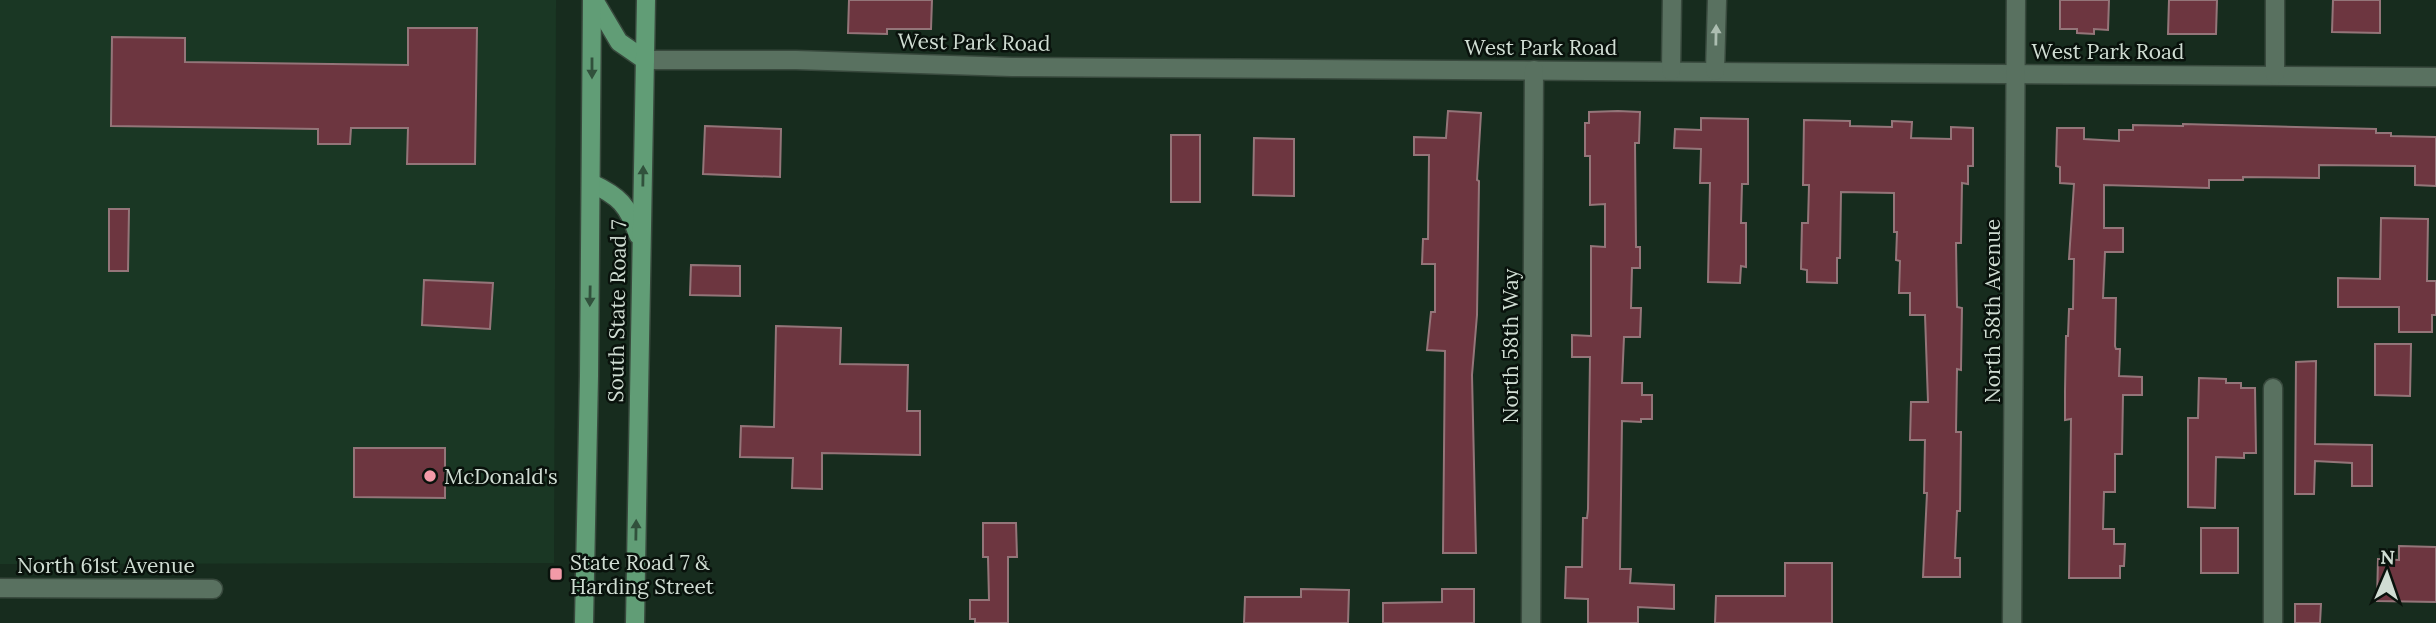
<svg xmlns="http://www.w3.org/2000/svg" width="2436" height="623" font-family="Lora,serif">
	<style>
		.built { fill: #1a3724 }
		.building { fill: #6d3640; stroke: #947579; stroke-width: 2 }
		.lines { fill: none; stroke-linecap: round; stroke-linejoin: round }
		.minor-casing { stroke: #38493d; stroke-width: 21 }
		.primary-casing { stroke: #38493d; stroke-width: 21 }
		.minor { stroke: #597160; stroke-width: 18 }
		.primary { stroke: #619d76; stroke-width: 18 }
		.oneway { fill: #acbdb0 }
		.oneway2 { fill: #31513c }
		.poi-dot { fill: #f39aa8; stroke: #09120c; stroke-width: 2.5 }
		.labels { text-anchor: middle; dominant-baseline: central; stroke-width: 5; stroke-linejoin: round; paint-order: stroke }
		.street-label { font-size: 21px; fill: #d0ddd3; stroke: #09120c }
		.poi-label { font-size: 21px; fill: #d0ddd3; stroke: #09120c; text-anchor: start }
	</style>
	<rect width="100%" height="100%" fill="#172c1e"/>
	<polygon class="built" points="0,0 556,0 554,563 0,564"/>
	<g class="building">
		<polygon points="849,0 932,0 931,29 887,29 887,34 848,33"/>
		<polygon points="2060,0 2109,0 2108,30 2094,29 2094,34 2077,33 2077,29 2060,29"/>
		<polygon points="2169,0 2217,0 2216,34 2168,34"/>
		<polygon points="2333,0 2380,0 2380,33 2332,32"/>
		<polygon points="408,28 477,28 475,164 407,164 408,128 351,128 350,144 318,144 318,129 111,126 112,37 185,38 185,62 408,65"/>
		<polygon points="1448,111 1481,113 1477,180 1479,181 1477,315 1472,375 1476,553 1443,553 1445,351 1427,350 1431,312 1435,312 1435,264 1422,264 1423,239 1428,239 1429,155 1414,155 1414,137 1446,138"/>
		<polygon points="1618,111 1640,112 1639,143 1635,143 1636,247 1640,247 1640,268 1632,268 1631,308 1641,308 1640,337 1624,337 1622,383 1642,383 1642,395 1652,395 1652,419 1641,419 1641,422 1622,421 1620,569 1631,569 1630,583 1674,585 1674,609 1638,607 1638,623 1588,623 1588,599 1565,598 1566,567 1582,567 1583,518 1587,518 1588,509 1590,357 1572,357 1572,335 1591,336 1591,246 1605,247 1605,204 1590,205 1590,156 1585,156 1585,123 1589,123 1589,112"/>
		<polygon points="1701,118 1748,119 1748,184 1742,184 1741,223 1746,223 1746,267 1741,266 1740,283 1708,282 1710,183 1700,183 1701,149 1674,148 1675,129 1701,130"/>
		<polygon points="1804,120 1850,121 1850,126 1892,127 1892,121 1912,122 1911,138 1951,139 1951,127 1973,128 1973,166 1968,166 1968,184 1962,183 1961,243 1956,243 1957,307 1962,308 1961,370 1957,369 1956,432 1961,432 1960,511 1957,511 1955,558 1960,558 1960,577 1923,577 1927,493 1924,493 1925,440 1910,440 1911,402 1928,402 1925,315 1910,315 1910,293 1899,293 1900,261 1896,260 1897,232 1894,232 1894,193 1841,192 1840,258 1837,258 1837,283 1807,282 1807,270 1801,269 1802,223 1808,223 1809,185 1803,185"/>
		<polygon points="2183,124 2376,129 2376,133 2391,133 2391,136 2436,137 2436,186 2415,185 2415,166 2319,165 2319,178 2243,177 2243,180 2209,180 2209,188 2104,185 2104,228 2123,228 2123,252 2105,252 2103,298 2116,298 2115,346 2116,349 2120,349 2119,376 2142,377 2142,395 2123,395 2122,454 2115,454 2115,492 2104,492 2103,529 2114,529 2114,544 2125,544 2124,566 2120,566 2120,578 2069,578 2071,419 2065,420 2065,391 2066,336 2068,336 2069,309 2073,309 2074,259 2069,259 2074,184 2060,183 2060,167 2056,166 2057,128 2084,128 2084,139 2119,141 2119,130 2133,130 2133,125 2183,126"/>
		<polygon points="705,126 781,129 780,177 703,174"/>
		<rect x="1171" y="135" width="29" height="67"/>
		<polygon points="1254,138 1294,139 1294,196 1253,195"/>
		<polygon points="109,209 129,209 128,271 109,271"/>
		<polygon points="2381,218 2428,219 2427,281 2436,281 2436,315 2432,315 2432,332 2399,332 2399,307 2338,307 2338,278 2380,279"/>
		<polygon points="691,265 740,266 740,296 690,295"/>
		<polygon points="424,280 493,283 490,329 422,325"/>
		<polygon points="776,326 841,328 840,364 908,365 907,411 920,411 920,455 822,453 822,489 792,488 793,458 740,457 741,426 774,427"/>
		<polygon points="2375,344 2411,344 2410,396 2375,395"/>
		<polygon points="2316,361 2315,444 2372,445 2372,486 2352,486 2352,463 2315,461 2314,494 2295,494 2296,362"/>
		<polygon points="2199,378 2226,379 2226,383 2241,383 2241,388 2255,388 2256,453 2244,453 2244,458 2216,457 2215,508 2188,507 2188,418 2198,418"/>
		<polygon points="354,448 445,448 445,498 354,497"/>
		<polygon points="983,523 1016,523 1017,557 1008,557 1008,623 975,623 975,619 970,619 970,600 989,600 988,557 983,557"/>
		<rect x="2201" y="528" width="37" height="45"/>
		<polygon points="2399,546 2436,547 2436,602 2377,601 2378,559 2399,560"/>
		<polygon points="1785,563 1832,563 1832,623 1715,623 1716,596 1785,596"/>
		<polygon points="1301,589 1349,590 1348,623 1244,623 1245,597 1301,597"/>
		<polygon points="1442,589 1474,589 1474,623 1383,623 1383,603 1442,602"/>
		<polygon points="2295,604 2321,604 2320,623 2295,623"/>
	</g>
	<g class="lines">
		<g class="minor-casing">
			<g id="minor">
				<polyline points="645,60 796,60 1012,67 2436,77"/>
				<polyline points="1671,71 1672,0"/>
				<polyline points="1715,71 1717,0"/>
				<polyline points="2275,75 2275,0"/>
				<polyline points="0,588 213,589"/>
				<polyline points="1531,623 1534,70"/>
				<polyline points="2012,623 2016,0"/>
				<polyline points="2273,623 2273,388"/>
			</g>
		</g>
		<g class="primary-casing">
			<g id="primary">
				<polyline points="594,0 619,42 645,60"/>
				<path d="M591,183C619,196 628,205 638,235"/>
				<polyline points="584,623 589,376 592,0"/>
				<polyline points="635,623 646,0"/>
			</g>
		</g>
		<use href="#minor" class="minor"/>
		<use href="#primary" class="primary"/>
	</g>
	<defs><path id="oneway-solid" d="M-6-.8H1V-3.2L6.5 0L1 3.2V.8H-6Z" transform="scale(1.75)"/></defs>
	<use class="oneway" href="#oneway-solid" transform="translate(1716 35) rotate(-89)"/>
	<g class="oneway2">
		<use href="#oneway-solid" transform="translate(592 68) rotate(90)"/>
		<use href="#oneway-solid" transform="translate(643 176) rotate(-89)"/>
		<use href="#oneway-solid" transform="translate(590 296) rotate(91)"/>
		<use href="#oneway-solid" transform="translate(636 530) rotate(-89)"/>
	</g>
	<g class="poi-dot">
		<circle cx="430" cy="476" r="7"/>
		<rect x="549" y="567" width="14" height="14" rx="3.5"/>
	</g>
	<g class="labels">
		<g class="street-label">
			<text transform="translate(974 42) rotate(1)">West Park Road</text>
			<text x="1541" y="47">West Park Road</text>
			<text x="2108" y="51">West Park Road</text>
			<text transform="translate(617 311) rotate(-89)">South State Road 7</text>
			<text transform="translate(1992 311) rotate(-90)">North 58th Avenue</text>
			<text transform="translate(1510 346) rotate(-90)">North 58th Way</text>
			<text x="106" y="565">North 61st Avenue</text>
		</g>
		<g class="poi-label">
			<text x="444" y="476">McDonald's</text>
			<text x="570" y="562">State Road 7 &amp;<tspan x="570" dy="24">Harding Street</tspan></text>
		</g>
	</g>
	<g transform="translate(2387 574) rotate(2)" stroke="#09120c" stroke-width="5" paint-order="stroke">
	<path d="M0-5L12 26L0 18L-12 26Z" fill="#d0ddd3"/>
	<text y="-10" font-size="19" font-weight="bold" text-anchor="middle" fill="#d0ddd3">N</text>
	</g>
</svg>
